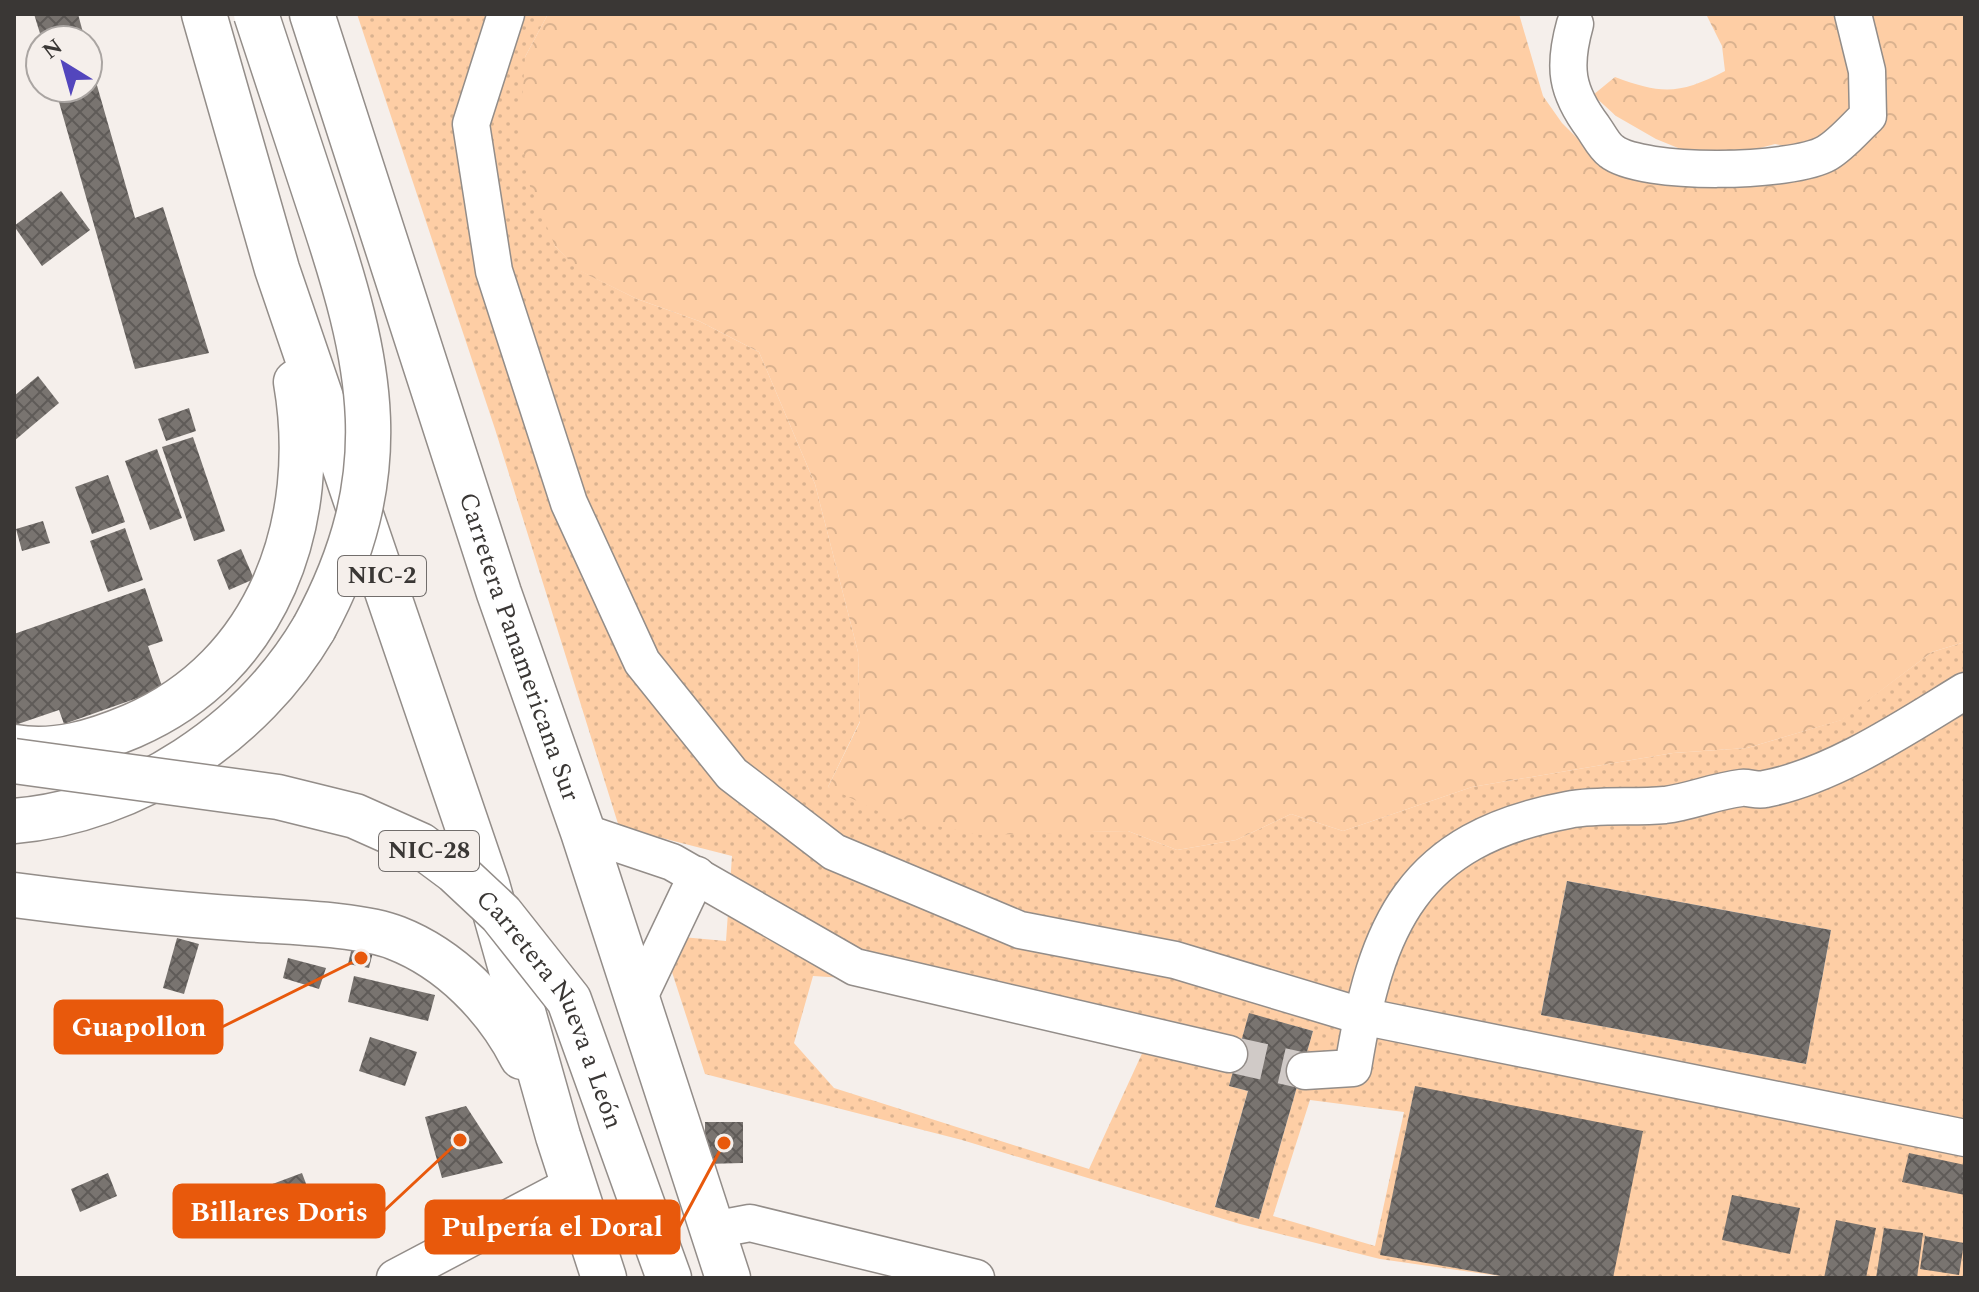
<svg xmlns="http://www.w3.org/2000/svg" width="1979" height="1292" font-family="Spectral,serif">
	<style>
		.grass { fill: url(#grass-dots); fill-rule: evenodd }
		.forest { fill: url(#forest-crowns) }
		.building { fill: url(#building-cross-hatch) }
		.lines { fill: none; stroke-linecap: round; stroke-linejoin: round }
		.minor-tunnel { stroke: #d0cac7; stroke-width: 36; stroke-dasharray: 36 18; stroke-linecap: butt }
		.minor-casing { stroke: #938d89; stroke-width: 39 }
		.highway-casing { stroke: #938d89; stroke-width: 47 }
		.minor { stroke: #fff; stroke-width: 36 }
		.highway { stroke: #fff; stroke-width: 44 }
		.highway-bridge-casing { stroke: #938d89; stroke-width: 47; stroke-linecap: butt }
		.highway-bridge { stroke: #fff; stroke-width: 44 }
		.labels { text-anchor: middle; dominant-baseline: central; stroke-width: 8; stroke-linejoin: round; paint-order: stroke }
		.shield { fill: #f5efeb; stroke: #726e6c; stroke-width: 2 }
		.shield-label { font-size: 24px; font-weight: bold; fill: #3a3735 }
		.street-label { font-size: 26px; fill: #3a3735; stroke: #f5efeb }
		.leader { fill: none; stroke: #e8590c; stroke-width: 3 }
		.callout-dot { fill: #e8590c; stroke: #f5efeb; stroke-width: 3 }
		.callout { fill: #e8590c; stroke: #e8590c; stroke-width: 3 }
		.callout-label { font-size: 28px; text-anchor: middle; font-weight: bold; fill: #fff }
	</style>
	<defs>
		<pattern id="grass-dots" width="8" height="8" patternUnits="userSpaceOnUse" patternTransform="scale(2)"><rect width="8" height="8" fill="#fecea5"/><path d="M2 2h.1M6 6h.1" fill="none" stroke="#dab28f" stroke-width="1.8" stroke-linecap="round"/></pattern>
		<pattern id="forest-crowns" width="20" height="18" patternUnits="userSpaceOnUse" patternTransform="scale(2)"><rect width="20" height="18" fill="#fecea5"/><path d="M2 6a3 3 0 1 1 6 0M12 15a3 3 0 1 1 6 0" fill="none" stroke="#dab28f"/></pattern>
		<pattern id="building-cross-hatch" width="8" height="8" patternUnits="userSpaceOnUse" patternTransform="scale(2)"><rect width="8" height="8" fill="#797470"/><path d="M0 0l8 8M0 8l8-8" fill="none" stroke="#5f5b58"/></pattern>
	</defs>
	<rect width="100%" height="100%" fill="#f5efeb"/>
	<path class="grass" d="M357,14H548L525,57L555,246L581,271L637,299L699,321L759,352L815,484L858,652L860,721L828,787L1061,832L1128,831L1177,850L1236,840L1291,814L1343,831L1472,787L1673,753L1747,748L1841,720L1932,652L1965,642V1278H1613L1415,1086L1381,1254L1513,1278L1380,1259L1240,1224L962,1140L705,1074L660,935L726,941L732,856L619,827L495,429ZM1567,881L1831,930L1806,1064L1541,1015ZM813,976L861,979L1145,1047L1089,1169L834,1088L794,1043ZM1249,1014L1313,1031L1259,1219L1215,1206L1248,1091L1229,1086ZM1310,1100L1404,1112L1375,1246L1273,1216Z"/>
	<path class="forest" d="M548,14H1519L1543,96L1562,123L1583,144L1695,182L1732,188L1775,178L1824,154L1775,144L1745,152H1688L1656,139L1616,116L1593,95L1615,77C1663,95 1680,94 1725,71L1722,46L1706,14H1965V642L1932,652L1842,720L1747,748L1673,753L1472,787L1343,831L1291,814L1236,840L1177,850L1128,831L981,835L888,816L828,787L860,722L858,652L815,484L759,352L699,321L637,299L580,271L555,246L530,186L520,132L525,57Z"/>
	<g class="building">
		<polygon points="34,14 78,14 85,40 42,40"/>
		<polygon points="88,54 135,218 163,207 209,353 135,369 55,88 88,88"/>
		<polygon points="61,191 90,230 42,266 14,226"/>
		<polygon points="38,376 59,403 14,441 14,396"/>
		<polygon points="189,408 196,431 166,441 158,419"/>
		<polygon points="193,437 225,531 194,541 162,447"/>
		<polygon points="157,449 182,518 150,530 125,461"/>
		<polygon points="108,475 125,522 92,534 75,487"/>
		<polygon points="43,521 50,543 22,551 16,529"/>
		<polygon points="125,528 143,580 108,592 90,541"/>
		<polygon points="241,549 254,579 229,590 217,560"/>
		<polygon points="145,588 163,641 148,646 163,689 64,724 59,710 15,725 14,634"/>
		<polygon points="1567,881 1831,930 1806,1064 1541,1015"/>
		<polygon points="177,938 199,944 184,994 163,988"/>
		<polygon points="352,947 373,952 369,968 348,964"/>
		<polygon points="288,958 326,968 319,989 283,978"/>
		<polygon points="354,976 435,995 428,1021 348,1002"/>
		<polygon points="1249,1013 1313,1031 1259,1219 1215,1207 1248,1091 1229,1086"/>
		<polygon points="370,1037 417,1052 405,1086 359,1071"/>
		<polygon points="1415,1086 1643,1131 1613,1278 1513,1278 1380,1255"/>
		<polygon points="466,1106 503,1163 442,1178 425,1117"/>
		<polygon points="705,1122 743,1122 743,1163 705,1164"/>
		<polygon points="1909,1153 1965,1165 1965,1195 1902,1182"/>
		<polygon points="108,1173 117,1196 80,1212 71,1189"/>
		<polygon points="302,1173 318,1216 275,1232 259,1189"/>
		<polygon points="1732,1195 1800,1208 1790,1254 1722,1240"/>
		<polygon points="1836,1220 1876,1228 1866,1278 1824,1278"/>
		<polygon points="1884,1228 1923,1233 1917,1278 1876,1278"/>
		<polygon points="1925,1236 1964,1243 1959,1275 1920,1269"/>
	</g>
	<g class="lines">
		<polyline class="minor-tunnel" points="1229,1054 1305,1071"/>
		<g class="minor-casing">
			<g id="minor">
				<polyline points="506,14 471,124 494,271 569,503 642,662 732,774 834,852 1020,930 1175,960 1361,1016 1965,1138"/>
				<path d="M1575,24C1563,67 1566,91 1593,127C1598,134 1604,146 1611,151C1642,176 1793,173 1827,153C1842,144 1855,128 1868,116L1867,71L1853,14"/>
				<polyline points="583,832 672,862 855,967 1229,1054"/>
				<polyline points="638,999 697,875"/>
				<path d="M1305,1071L1353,1068C1376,924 1412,839 1568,810C1599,804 1633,808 1665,805C1690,802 1715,791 1741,788C1749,787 1757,791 1765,789C1833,776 1906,727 1965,691"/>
				<polyline points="713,1230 750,1223 976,1278"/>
				<polyline points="395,1278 575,1183"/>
			</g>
		</g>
		<g class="highway-casing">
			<g id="highway">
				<polyline points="204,14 277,269 487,884 558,1136 604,1278"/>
				<path id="s1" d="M312,14L499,593L583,832L728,1278"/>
				<path d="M14,747C55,754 94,742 132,726C269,667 320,521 296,382"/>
				<path d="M14,821C135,811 253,732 314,628"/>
				<path d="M14,895C91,905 167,914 245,919C284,922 362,924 396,938C450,959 496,1006 522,1057"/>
				<polyline points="644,1209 669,1278"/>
			</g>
		</g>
		<use href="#minor" class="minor"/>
		<use href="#highway" class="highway"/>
		<g class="highway-bridge-casing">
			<g id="highway-bridge">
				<path d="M256,14C277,78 298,141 319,205C372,363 398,473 314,628"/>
				<path id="s2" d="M14,761L278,797L355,816L420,845L455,871L501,914L569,1000L644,1209"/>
			</g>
		</g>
		<use href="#highway-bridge" class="highway-bridge"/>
	</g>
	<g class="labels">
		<g class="shield">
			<rect x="338" y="556" width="88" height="40" rx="6"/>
			<rect x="379" y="831" width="100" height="40" rx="6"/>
		</g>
		<g class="shield-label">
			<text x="382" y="576">NIC-2</text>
			<text x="429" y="851">NIC-28</text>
		</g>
		<g class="street-label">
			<text stroke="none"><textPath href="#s1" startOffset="666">Carretera Panamericana Sur</textPath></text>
			<text stroke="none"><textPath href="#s2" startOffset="632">Carretera Nueva a León</textPath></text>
		</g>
	</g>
	<path class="leader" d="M361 958L222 1027M460 1140L384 1211M724 1143L679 1227"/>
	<g class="callout-dot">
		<circle cx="361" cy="958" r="8"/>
		<circle cx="460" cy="1140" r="8"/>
		<circle cx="724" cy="1143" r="8"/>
	</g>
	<g class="callout">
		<rect x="55" y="1001" width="167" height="52" rx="8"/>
		<rect x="174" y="1185" width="210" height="52" rx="8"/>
		<rect x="426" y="1201" width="253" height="52" rx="8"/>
	</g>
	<g class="callout-label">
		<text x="139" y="1036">Guapollon</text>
		<text x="279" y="1221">Billares Doris</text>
		<text x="552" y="1236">Pulpería el Doral</text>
	</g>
	<rect width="1979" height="1292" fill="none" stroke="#3a3735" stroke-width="32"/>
	<g transform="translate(64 64) rotate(323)"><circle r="38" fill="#f5efeb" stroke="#aaa5a2" stroke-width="2"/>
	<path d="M0-6L14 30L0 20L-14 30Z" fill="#5346bd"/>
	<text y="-12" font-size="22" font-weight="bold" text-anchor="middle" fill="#3a3735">N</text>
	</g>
</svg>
